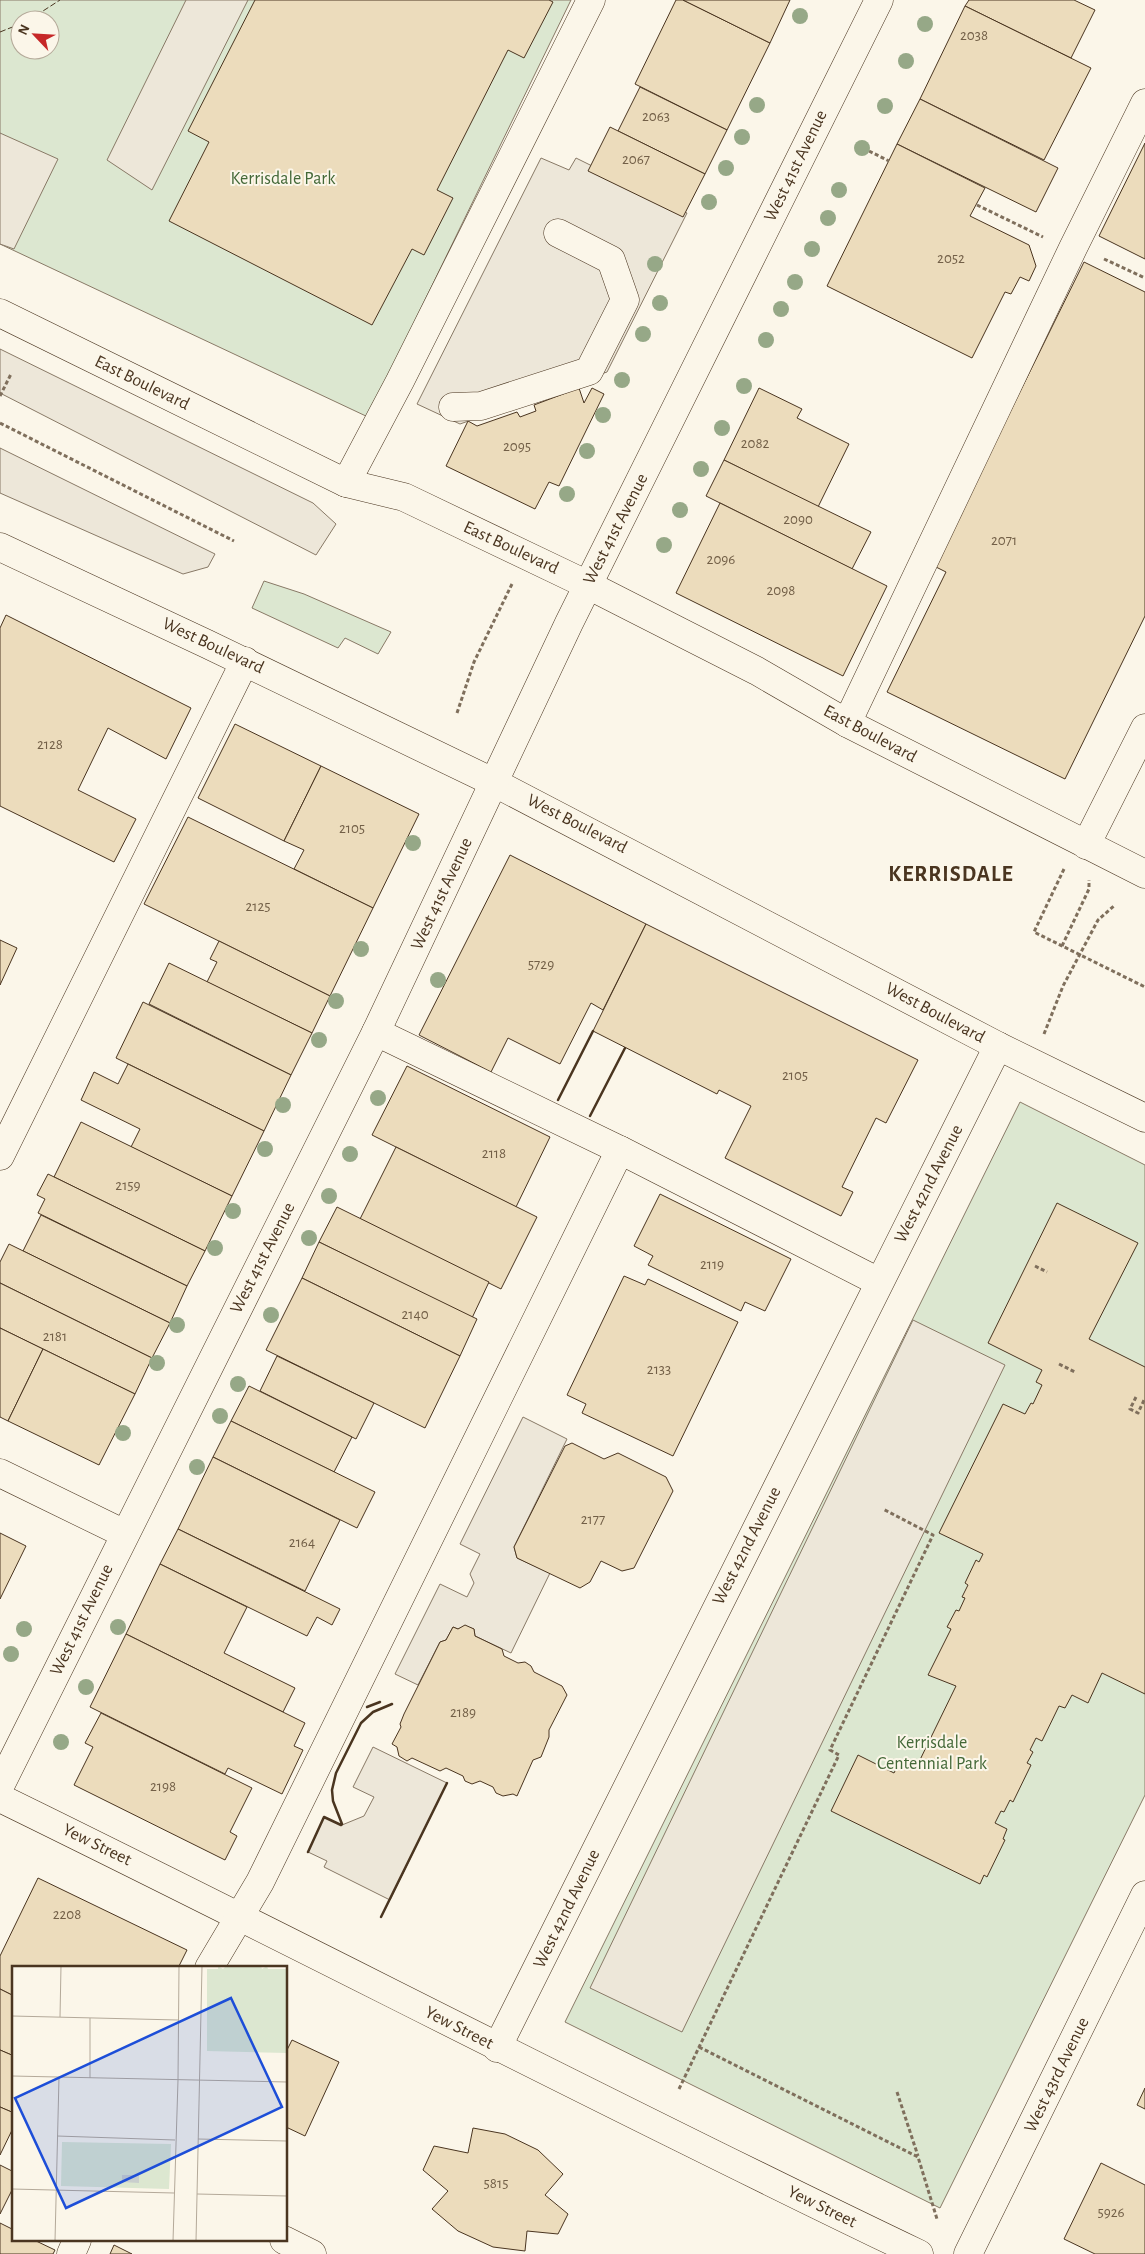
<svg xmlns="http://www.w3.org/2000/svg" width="1145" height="2254" font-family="'Alegreya Sans',sans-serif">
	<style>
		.green { fill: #dce7d0; stroke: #887966; fill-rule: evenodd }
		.parking { fill: #ede7d9; stroke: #887966 }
		.building { fill: #ecdcbc; stroke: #4a3520 }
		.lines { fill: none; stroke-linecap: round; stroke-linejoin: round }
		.minor-casing { stroke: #4a3520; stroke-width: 29 }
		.major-casing { stroke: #4a3520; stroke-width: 29 }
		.path { stroke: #7f6f5c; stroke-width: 3; stroke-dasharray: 4 2.5; stroke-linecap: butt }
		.minor { stroke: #fbf6e9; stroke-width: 28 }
		.major { stroke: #fbf6e9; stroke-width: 28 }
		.fence { stroke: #4a3520; stroke-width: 1; stroke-dasharray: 6 2.5; stroke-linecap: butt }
		.wall { stroke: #4a3520; stroke-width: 2.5 }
		.tree { fill: #96a887 }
		.labels { text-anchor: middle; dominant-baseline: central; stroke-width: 4; stroke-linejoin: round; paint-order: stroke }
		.number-label { font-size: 15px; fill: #725f47 }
		.street-label { font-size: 18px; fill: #4a3520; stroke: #fbf6e9 }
		.park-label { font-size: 18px; fill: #436837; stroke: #fbf6e9 }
		.district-label { font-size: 22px; font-weight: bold; letter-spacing: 1px; fill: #4a3520; stroke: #fbf6e9 }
		.inset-road { fill: none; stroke: #b4a999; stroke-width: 1 }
		.view { fill: #1d4ed8; fill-opacity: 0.15; stroke: #1d4ed8; stroke-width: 2.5 }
		.inset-edge { fill: none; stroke: #4a3520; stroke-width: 2.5 }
	</style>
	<rect width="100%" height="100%" fill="#fbf6e9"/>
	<g class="green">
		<path d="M0,0H571L368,417L0,244ZM20,20H50V50H20Z"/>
		<polygon points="264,581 304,594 391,632 378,654 345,638 338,648 252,608"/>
		<polygon points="1020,1102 1145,1165 1145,1795 940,2208 565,2022"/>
	</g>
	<g class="parking">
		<polygon points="186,0 248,0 152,190 107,160"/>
		<polygon points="0,133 58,159 14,249 0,244"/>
		<polygon points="541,158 569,170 576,158 687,213 607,372 460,424 417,404"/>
		<polygon points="0,349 313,503 336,524 316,555 0,393"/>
		<polygon points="0,448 215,554 208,567 183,574 0,493"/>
		<polygon points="913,1320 1005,1365 682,2032 590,1988"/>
		<polygon points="523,1417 567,1439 514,1547 517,1558 550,1573 511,1653 475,1636 474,1629 465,1626 458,1629 453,1627 446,1640 440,1642 418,1685 395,1674 440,1584 467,1597 474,1583 470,1574 480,1554 460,1544"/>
		<polygon points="373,1747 447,1783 390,1900 324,1867 327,1861 308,1852 324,1817 342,1825 364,1816 374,1797 353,1787"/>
	</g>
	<g class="building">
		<polygon points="255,0 549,0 553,2 524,58 508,50 437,190 453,198 424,255 412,249 372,325 169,221 209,142 188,131"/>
		<polygon points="676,0 683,0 770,43 727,130 635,84"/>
		<polygon points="683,0 790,0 770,43"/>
		<polygon points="969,0 1074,0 1095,10 1071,58 965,6"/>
		<polygon points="965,6 1091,68 1044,160 920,99"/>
		<polygon points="640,87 727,130 705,174 618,131"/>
		<polygon points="920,99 1058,168 1036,212 897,144"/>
		<polygon points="610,127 705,174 683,217 588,171"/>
		<polygon points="1145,143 1145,259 1099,236"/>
		<polygon points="897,144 985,188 970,216 1029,245 1036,266 1029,281 1020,277 1011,294 1005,292 972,358 827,286"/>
		<polygon points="1084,262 1145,292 1145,616 1065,779 887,692 946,572 934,566"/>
		<polygon points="579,388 584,403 592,388 604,394 559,486 549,482 535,509 446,466 468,421 477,426 517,412 520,417 536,411 534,405"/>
		<polygon points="759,388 802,409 797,418 849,444 818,507 724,460"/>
		<polygon points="724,460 871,532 852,569 706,496"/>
		<polygon points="720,503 887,586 843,676 676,593"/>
		<polygon points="6,615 191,708 166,759 108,728 78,790 136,819 114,862 0,806 0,628"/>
		<polygon points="235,724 321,766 284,841 198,798"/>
		<polygon points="321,766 419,814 373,908 294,869 304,850 284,841"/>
		<polygon points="188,817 373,908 330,996 144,904"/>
		<polygon points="510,855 646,924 603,1010 591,1003 560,1064 508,1038 491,1072 419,1035"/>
		<polygon points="646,924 918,1060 886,1123 876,1118 842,1187 853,1192 841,1216 725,1158 751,1106 719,1090 717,1094 593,1031"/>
		<polygon points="0,940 17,948 0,985"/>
		<polygon points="219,941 330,996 312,1033 207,982 217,962 210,959"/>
		<polygon points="169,963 312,1033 291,1075 149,1004"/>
		<polygon points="143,1002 291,1075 264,1131 116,1058"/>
		<polygon points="128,1064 264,1131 232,1196 131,1147 140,1129 81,1100 94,1072 118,1084"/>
		<polygon points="407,1066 550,1137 516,1207 372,1135"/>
		<polygon points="81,1122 232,1196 205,1251 54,1177"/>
		<polygon points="396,1147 537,1217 501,1289 360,1219"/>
		<polygon points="48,1174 205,1251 187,1286 38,1213 45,1199 37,1195"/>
		<polygon points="660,1194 791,1259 765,1311 745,1302 741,1311 648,1265 653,1256 634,1246"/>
		<polygon points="1057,1203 1138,1243 1089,1339 1145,1367 1145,1694 1102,1673 1088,1703 1072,1695 1065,1708 1059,1706 1042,1741 1036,1738 1030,1750 1033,1752 1027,1763 1031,1765 1013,1802 1010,1800 1004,1812 1001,1811 995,1823 1007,1829 1003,1839 1005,1840 987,1877 984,1875 980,1884 831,1811 858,1755 894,1773 900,1761 916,1768 956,1686 928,1675 951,1629 947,1627 956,1610 959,1611 965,1598 962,1597 968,1585 965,1583 976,1560 979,1562 983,1554 939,1533 1003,1404 1025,1414 1031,1403 1033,1404 1042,1385 1036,1382 1042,1370 988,1343"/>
		<polygon points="337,1207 489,1282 472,1318 319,1242"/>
		<polygon points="41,1215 187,1286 170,1323 23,1251"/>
		<polygon points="319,1242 477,1319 460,1356 302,1278"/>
		<polygon points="9,1244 170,1323 152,1358 0,1283 0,1262"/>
		<polygon points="624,1276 645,1285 648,1279 738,1322 673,1456 582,1413 586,1404 567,1395"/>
		<polygon points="302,1278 460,1356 425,1428 266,1350"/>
		<polygon points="0,1283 152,1358 135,1394 0,1328"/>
		<polygon points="0,1328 43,1349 8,1421 0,1417"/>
		<polygon points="43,1349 135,1394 99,1465 8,1421"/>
		<polygon points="277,1356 374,1403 356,1439 260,1391"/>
		<polygon points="249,1386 352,1437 334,1472 231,1421"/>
		<polygon points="231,1421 375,1492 357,1528 213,1457"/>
		<polygon points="572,1443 604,1459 618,1453 666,1477 673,1491 634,1568 622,1571 601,1561 590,1582 580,1588 517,1558 514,1547 565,1446"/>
		<polygon points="213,1457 340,1520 305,1591 178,1529"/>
		<polygon points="178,1529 340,1609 332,1625 317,1617 307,1636 160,1564"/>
		<polygon points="0,1533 26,1546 0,1599"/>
		<polygon points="160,1564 247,1607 224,1653 295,1688 283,1712 126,1634"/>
		<polygon points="465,1625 474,1629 475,1636 502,1649 504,1656 518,1663 525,1662 531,1666 534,1672 562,1686 567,1695 549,1730 549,1737 541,1757 533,1760 517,1796 513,1794 503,1796 496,1793 493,1787 480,1781 472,1784 465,1781 463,1776 446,1768 440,1771 412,1758 407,1761 399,1756 397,1747 392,1744 401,1727 400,1724 404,1714 440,1642 446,1640 453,1627 458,1629"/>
		<polygon points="126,1634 305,1723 294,1746 303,1750 282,1794 228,1768 225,1774 90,1707"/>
		<polygon points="101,1713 252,1788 230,1832 237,1836 225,1860 74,1785 93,1747 85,1743"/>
		<polygon points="38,1878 187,1950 178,1968 14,1968 14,1996 0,1989 0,1956"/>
		<polygon points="0,1989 14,1996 14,2056 0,2050"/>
		<polygon points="292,2040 339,2062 305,2136 286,2127 286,2052"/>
		<polygon points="0,2050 14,2056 14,2113 0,2107"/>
		<polygon points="1145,2088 1145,2109 1137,2105"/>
		<polygon points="0,2107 14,2113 14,2126 0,2155"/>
		<polygon points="473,2128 505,2134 538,2150 563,2174 545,2195 568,2214 558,2234 527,2231 525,2251 493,2247 458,2231 432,2209 448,2191 423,2170 434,2146 468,2153"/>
		<polygon points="1101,2163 1145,2185 1145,2254 1095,2254 1064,2239"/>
		<polygon points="0,2165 14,2172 14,2186 0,2214"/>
		<polygon points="0,2223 14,2230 14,2240 34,2240 55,2250 53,2254 0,2254"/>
		<polygon points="114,2245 132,2254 110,2254"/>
	</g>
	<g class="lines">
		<g class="minor-casing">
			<g id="minor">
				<polyline points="0,313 346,483 404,497 588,585 757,671 847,723 1145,874"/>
				<polyline points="453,407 481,406 589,371 625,300 611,260 558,233"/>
				<polyline points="346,483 400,381 591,0"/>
				<polyline points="847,723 1073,248 1145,103"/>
				<polyline points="495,783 998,1046 1145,1118"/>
				<polyline points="1086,845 1145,728"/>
				<polyline points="376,1032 620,1150"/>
				<polyline points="0,1156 245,661"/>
				<polyline points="0,1473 125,1534"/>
				<path d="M0,1798C307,1948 611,2107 919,2254"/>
				<polyline points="209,1968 260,1882 620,1150 879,1282"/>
				<polyline points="497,2048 998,1046"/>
				<polyline points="284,2240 312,2254"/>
				<polyline points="71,2254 77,2240"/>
				<polyline points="968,2254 1145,1895"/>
			</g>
		</g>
		<g class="major-casing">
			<g id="major">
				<polyline points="0,547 207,644 495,783"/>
				<polyline points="0,1786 376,1032 569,623 879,0"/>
			</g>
		</g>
		<g class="path">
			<polyline points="869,151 889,161"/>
			<polyline points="977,205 1043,237"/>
			<polyline points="1104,259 1145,278"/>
			<polyline points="0,396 11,374"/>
			<polyline points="0,423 234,541"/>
			<polyline points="457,713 474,662 512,584"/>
			<polyline points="1064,869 1034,932 1145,987"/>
			<polyline points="1062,946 1089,889 1089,880"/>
			<polyline points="1044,1034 1063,986 1098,920 1115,905"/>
			<polyline points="1035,1266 1047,1272"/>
			<polyline points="1059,1364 1075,1372"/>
			<polyline points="1136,1397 1130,1409 1138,1413 1145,1398"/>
			<polyline points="699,2047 918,2157 937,2219"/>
			<polyline points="679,2089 839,1755 830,1750 933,1535 883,1509"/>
			<polyline points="897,2092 918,2156"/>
		</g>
		<use href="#minor" class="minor"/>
		<use href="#major" class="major"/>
		<g class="fence">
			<polyline points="29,20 60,0"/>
			<polyline points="0,32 20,24"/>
		</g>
		<g class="wall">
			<polyline points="558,1100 593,1031"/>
			<polyline points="590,1116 625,1048"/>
			<polyline points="367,1707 380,1702"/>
			<polyline points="308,1852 324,1817 341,1825 342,1824 333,1801 332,1790 336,1773 361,1723 373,1712 392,1704"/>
			<polyline points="381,1917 447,1783"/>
		</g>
	</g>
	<g class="tree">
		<circle cx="800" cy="16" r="8"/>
		<circle cx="925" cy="24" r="8"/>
		<circle cx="906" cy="61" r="8"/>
		<circle cx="757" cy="105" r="8"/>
		<circle cx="885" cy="106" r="8"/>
		<circle cx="742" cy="137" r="8"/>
		<circle cx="862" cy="148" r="8"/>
		<circle cx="726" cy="168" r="8"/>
		<circle cx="839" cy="190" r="8"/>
		<circle cx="709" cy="202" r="8"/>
		<circle cx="828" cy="218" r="8"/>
		<circle cx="812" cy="249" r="8"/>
		<circle cx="655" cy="264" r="8"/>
		<circle cx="795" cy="282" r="8"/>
		<circle cx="660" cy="303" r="8"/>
		<circle cx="781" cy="309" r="8"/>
		<circle cx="643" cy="334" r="8"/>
		<circle cx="766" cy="340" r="8"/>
		<circle cx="622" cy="380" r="8"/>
		<circle cx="744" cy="386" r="8"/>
		<circle cx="603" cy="415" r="8"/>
		<circle cx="722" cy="428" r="8"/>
		<circle cx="587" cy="451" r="8"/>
		<circle cx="701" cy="469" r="8"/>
		<circle cx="567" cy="494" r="8"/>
		<circle cx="680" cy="510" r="8"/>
		<circle cx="664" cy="545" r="8"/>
		<circle cx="413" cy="843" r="8"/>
		<circle cx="361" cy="949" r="8"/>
		<circle cx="438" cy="980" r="8"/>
		<circle cx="336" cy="1001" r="8"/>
		<circle cx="319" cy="1040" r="8"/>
		<circle cx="378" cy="1098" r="8"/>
		<circle cx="283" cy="1105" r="8"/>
		<circle cx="265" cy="1149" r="8"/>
		<circle cx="350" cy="1154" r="8"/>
		<circle cx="329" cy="1196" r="8"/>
		<circle cx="233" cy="1211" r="8"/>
		<circle cx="309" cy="1238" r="8"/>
		<circle cx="215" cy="1248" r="8"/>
		<circle cx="271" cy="1315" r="8"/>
		<circle cx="177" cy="1325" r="8"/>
		<circle cx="157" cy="1363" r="8"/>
		<circle cx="238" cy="1384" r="8"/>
		<circle cx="220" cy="1416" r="8"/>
		<circle cx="123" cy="1433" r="8"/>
		<circle cx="197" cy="1467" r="8"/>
		<circle cx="118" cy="1627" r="8"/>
		<circle cx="24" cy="1629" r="8"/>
		<circle cx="11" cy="1654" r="8"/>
		<circle cx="86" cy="1687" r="8"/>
		<circle cx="61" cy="1742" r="8"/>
	</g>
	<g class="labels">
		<g class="number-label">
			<text x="974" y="35">2038</text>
			<text x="656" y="116">2063</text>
			<text x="636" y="159">2067</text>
			<text x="951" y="258">2052</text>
			<text x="755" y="443">2082</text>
			<text x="517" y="446">2095</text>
			<text x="798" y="519">2090</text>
			<text x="1004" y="540">2071</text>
			<text x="721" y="559">2096</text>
			<text x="781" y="590">2098</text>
			<text x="50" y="744">2128</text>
			<text x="352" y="828">2105</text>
			<text x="258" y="906">2125</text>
			<text x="541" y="964">5729</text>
			<text x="795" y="1075">2105</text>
			<text x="494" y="1153">2118</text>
			<text x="128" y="1185">2159</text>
			<text x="712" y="1264">2119</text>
			<text x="415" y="1314">2140</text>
			<text x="55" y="1336">2181</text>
			<text x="659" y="1369">2133</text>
			<text x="593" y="1519">2177</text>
			<text x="302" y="1542">2164</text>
			<text x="463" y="1712">2189</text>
			<text x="163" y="1786">2198</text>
			<text x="67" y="1914">2208</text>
			<text x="496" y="2183">5815</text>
			<text x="1111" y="2212">5926</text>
		</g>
		<g class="street-label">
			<text transform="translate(796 166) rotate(-64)">West 41st Avenue</text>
			<text transform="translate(142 383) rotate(26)">East Boulevard</text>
			<text transform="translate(616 529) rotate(-63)">West 41st Avenue</text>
			<text transform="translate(511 548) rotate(25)">East Boulevard</text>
			<text transform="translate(213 646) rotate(25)">West Boulevard</text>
			<text transform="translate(870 734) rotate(28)">East Boulevard</text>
			<text transform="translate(577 824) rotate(27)">West Boulevard</text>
			<text transform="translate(442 894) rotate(-65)">West 41st Avenue</text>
			<text transform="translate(935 1013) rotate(28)">West Boulevard</text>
			<text transform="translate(929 1184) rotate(-63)">West 42nd Avenue</text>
			<text transform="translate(263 1258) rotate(-63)">West 41st Avenue</text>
			<text transform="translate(747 1546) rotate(-63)">West 42nd Avenue</text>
			<text transform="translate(82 1620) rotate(-64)">West 41st Avenue</text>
			<text transform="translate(97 1845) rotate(26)">Yew Street</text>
			<text transform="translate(567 1909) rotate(-64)">West 42nd Avenue</text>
			<text transform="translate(459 2028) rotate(27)">Yew Street</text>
			<text transform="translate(1057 2075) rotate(-64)">West 43rd Avenue</text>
			<text transform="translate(822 2207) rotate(26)">Yew Street</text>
		</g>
		<g class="park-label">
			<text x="283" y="179">Kerrisdale Park</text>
			<text x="932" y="1743">Kerrisdale<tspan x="932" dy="21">Centennial Park</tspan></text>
		</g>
		<g class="district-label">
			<text x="951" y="874">KERRISDALE</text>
		</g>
	</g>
	<g transform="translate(12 1966)">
		<rect width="275" height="275" fill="#fbf6e9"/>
		<path d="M206,0L211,3L214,0H249L250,3L255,0L256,3H275V87L195,85V3H206ZM50,176L159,178L157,223L49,220Z" fill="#dce7d0"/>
		<path d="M110,209H127V217L110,216Z" fill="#c9cecd"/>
		<path class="inset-road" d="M0,50L166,54M48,51L49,0M0,110L275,116M78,112V52M166,114L167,0M45,170L163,174M186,173L275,175M0,223L162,227M185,228L275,230M43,275L47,111M161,275L166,114M184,275L190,0"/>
		<path class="view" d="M219,32L270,141L54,242L3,132Z"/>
		<rect width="275" height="275" class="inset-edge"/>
	</g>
	<g transform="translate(35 35) rotate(295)"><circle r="24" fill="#fbf6e9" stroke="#b4a999"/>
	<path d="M0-4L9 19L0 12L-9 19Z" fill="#c62828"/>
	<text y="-8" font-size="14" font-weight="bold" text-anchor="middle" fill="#4a3520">N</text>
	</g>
</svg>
